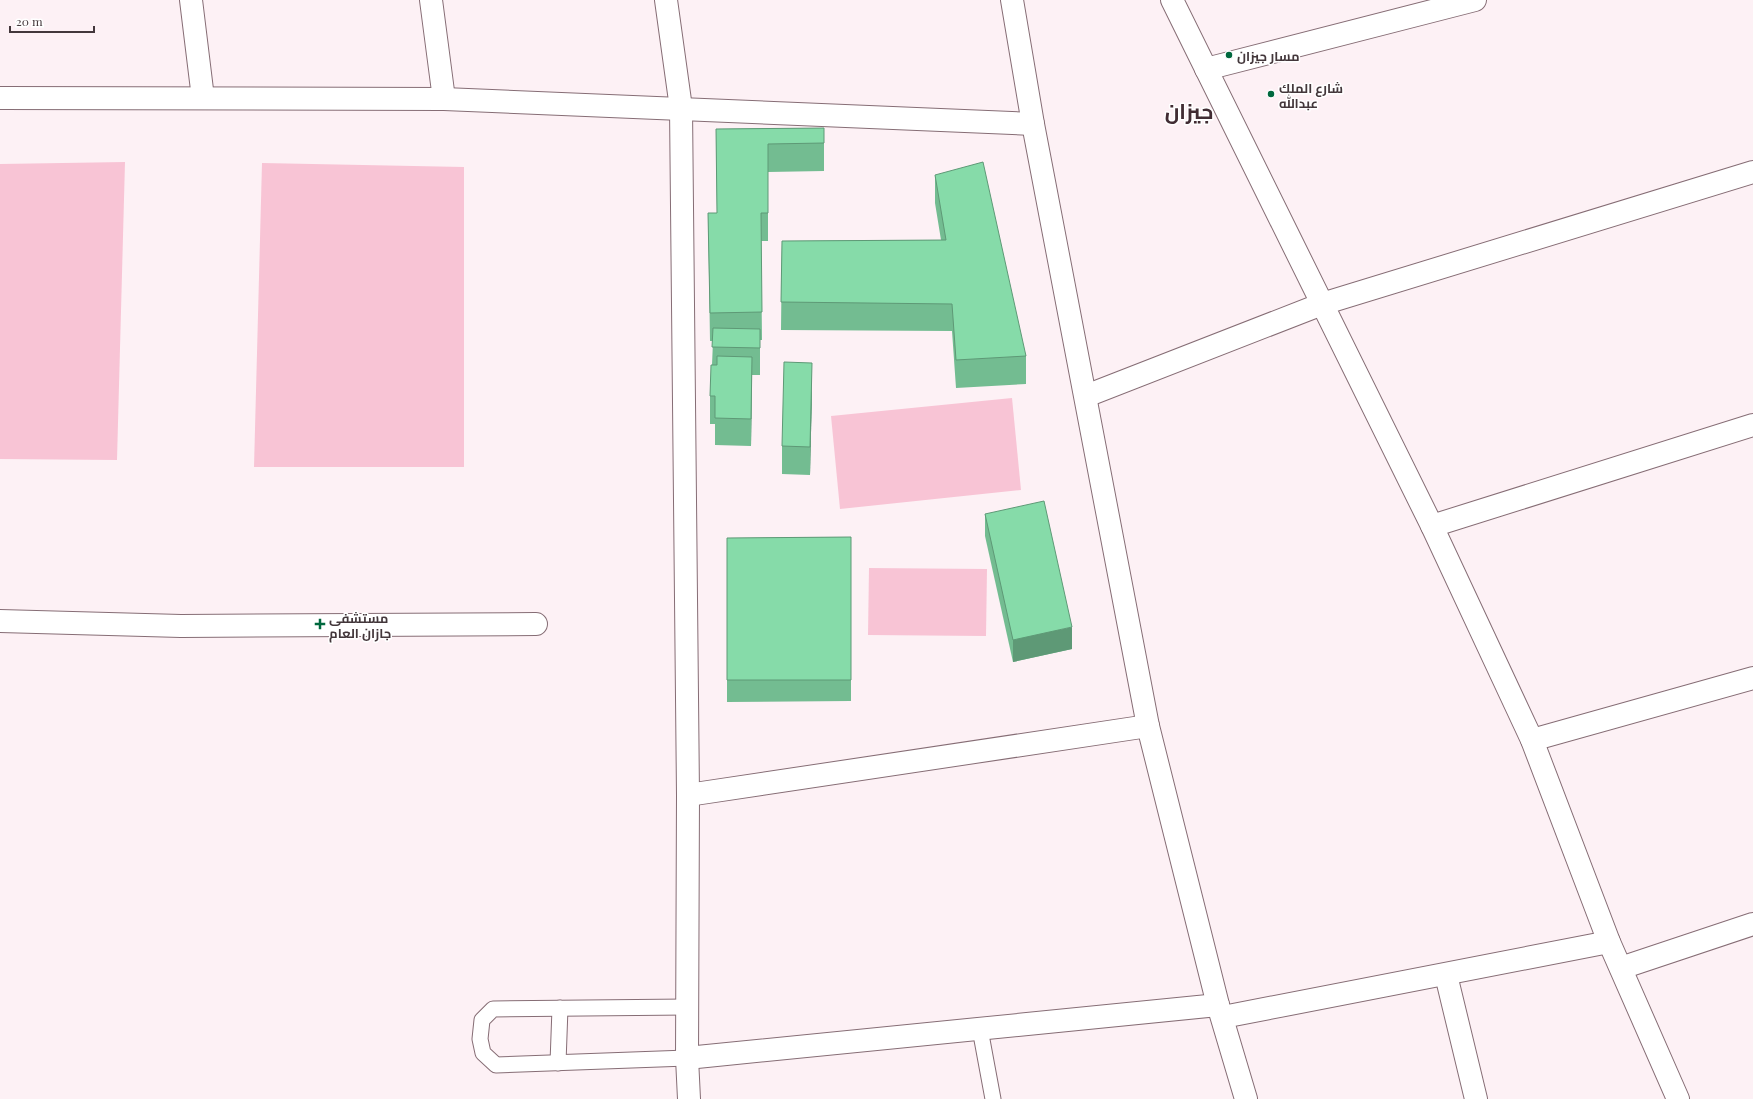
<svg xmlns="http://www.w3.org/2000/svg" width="1753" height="1099" font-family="'Playfair Display',Cairo,serif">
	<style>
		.green { fill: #f8c4d5 }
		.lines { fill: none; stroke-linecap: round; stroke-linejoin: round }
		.lane-casing { stroke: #866d75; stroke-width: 17 }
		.street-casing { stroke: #866d75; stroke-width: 24 }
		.lane { stroke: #fff; stroke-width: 15 }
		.street { stroke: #fff; stroke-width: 22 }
		.wall { fill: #73bc91 }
		.shaded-wall { fill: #5e9976 }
		.building { fill: #86dba9; stroke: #5e9976 }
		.poi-dot { fill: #00683e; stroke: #fff; stroke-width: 1.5 }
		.labels { text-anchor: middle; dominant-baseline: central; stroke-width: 3; stroke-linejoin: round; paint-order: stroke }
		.poi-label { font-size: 13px; font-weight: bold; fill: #43373b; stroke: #fff; text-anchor: start }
		.town-label { font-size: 21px; font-weight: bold; fill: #412c33; stroke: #fff }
	</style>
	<rect width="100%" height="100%" fill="#fdf1f5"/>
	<g class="green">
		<polygon points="125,162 117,460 0,459 0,164"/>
		<polygon points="262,163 464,167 464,467 254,467"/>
		<polygon points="1012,398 1021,490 840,509 831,416"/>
		<polygon points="869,568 987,569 986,636 868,635"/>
	</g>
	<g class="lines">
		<g class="lane-casing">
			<g id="lane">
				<polyline points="980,1029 993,1099"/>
				<polyline points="687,1058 496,1065 483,1053 480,1039 482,1020 493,1009 687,1007"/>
				<polyline points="558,1063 560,1008"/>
			</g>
		</g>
		<g class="street-casing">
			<g id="street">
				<polyline points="191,0 203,98"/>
				<polyline points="431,0 444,99"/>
				<polyline points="666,0 681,108 688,795 687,1058 689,1099"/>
				<polyline points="1012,0 1033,124 1148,726 1218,1005 1246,1099"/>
				<polyline points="1172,0 1432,526 1532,740 1609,942 1678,1099"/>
				<polyline points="1206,69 1475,0"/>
				<polyline points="0,98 444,99 1033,124"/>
				<polyline points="1086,396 1322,304 1753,172"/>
				<polyline points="1432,526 1753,425"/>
				<polyline points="0,621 181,626 536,624"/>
				<polyline points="1532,740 1753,678"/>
				<polyline points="688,795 1148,726"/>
				<polyline points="1621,968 1753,924"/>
				<polyline points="1446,975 1476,1099"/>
				<polyline points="1223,1017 1609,942"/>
				<polyline points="687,1058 1218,1005"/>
			</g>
		</g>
		<use href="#lane" class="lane"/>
		<use href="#street" class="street"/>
	</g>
	<g class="wall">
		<polygon points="824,128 824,171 768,172 768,241 761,241 762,340 760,340 760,375 752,375 751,446 715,445 715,424 710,424 710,396 712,365 713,341 710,341 708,213 717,213 716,129"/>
		<polygon points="935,175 1026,356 1026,384 956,388 952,331 781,330 782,241 941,240 935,203"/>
		<polygon points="812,391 810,475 782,474 782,446"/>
		<polygon points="985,514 1072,649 1013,662 985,536"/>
		<polygon points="851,537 851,701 727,702 727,538"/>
	</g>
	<g class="shaded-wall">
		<polygon points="752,357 752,385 751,446 751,419"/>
		<polygon points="812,363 812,391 810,475 810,447"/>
		<polygon points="1072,627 1072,649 1013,662 1013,640"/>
	</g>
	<g class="building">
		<polygon points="824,128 824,143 768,144 768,213 761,213 762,312 710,313 708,213 717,213 716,129"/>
		<polygon points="983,162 1026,356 956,360 952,304 781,302 782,241 946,240 935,175"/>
		<polygon points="713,328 760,329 760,348 712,347"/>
		<polygon points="717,356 752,357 751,419 715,418 715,396 710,396 711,365 717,365"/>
		<polygon points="784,362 812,363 810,447 782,446"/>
		<polygon points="1044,501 1072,627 1013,640 985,514"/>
		<polygon points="851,537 851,680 727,680 727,538"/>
	</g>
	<g class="poi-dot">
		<circle cx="1229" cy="55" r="4"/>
		<circle cx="1271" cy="94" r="4"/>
		<path d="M318 618h4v4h4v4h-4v4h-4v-4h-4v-4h4z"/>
	</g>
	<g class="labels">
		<g class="poi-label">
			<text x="1237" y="55">مسار جيزان</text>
			<text x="1279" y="87">شارع الملك<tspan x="1279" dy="15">عبدالله</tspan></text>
			<text x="329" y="617">مستشفى<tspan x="329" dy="15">جازان العام</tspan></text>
		</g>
		<g class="town-label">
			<text x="1189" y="110">جيزان</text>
		</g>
	</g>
	<path d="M10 26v6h84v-6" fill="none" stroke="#43373b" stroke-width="2"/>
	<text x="16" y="26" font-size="12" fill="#43373b" stroke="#ffffff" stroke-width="3" paint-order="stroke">20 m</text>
</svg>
